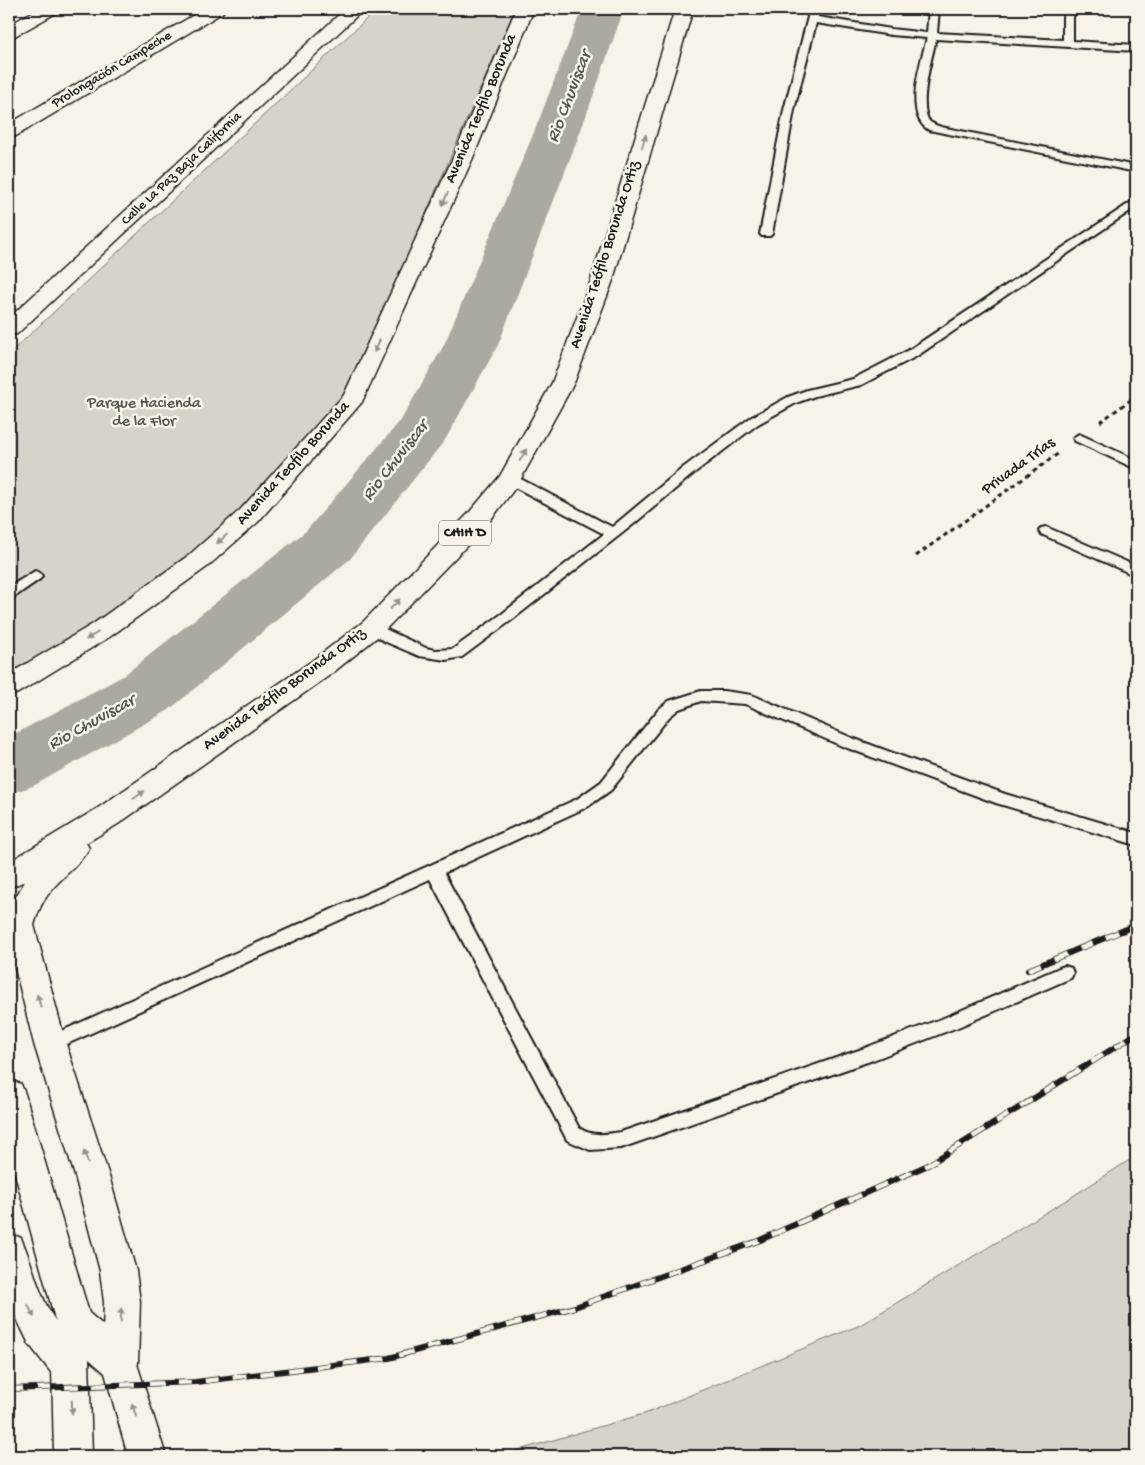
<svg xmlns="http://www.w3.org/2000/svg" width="1145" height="1465" font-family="'Gochi Hand',sans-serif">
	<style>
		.green { fill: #d7d3cb; stroke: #7a7874 }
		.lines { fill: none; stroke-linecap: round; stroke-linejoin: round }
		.river { fill: #aca9a2; fill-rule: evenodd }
		.service-casing { stroke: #1c1c1c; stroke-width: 4 }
		.minor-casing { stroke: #1c1c1c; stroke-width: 3 }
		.secondary-casing { stroke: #1c1c1c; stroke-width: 3 }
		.primary-casing { stroke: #1c1c1c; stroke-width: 3 }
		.path { stroke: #1c1c1c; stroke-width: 3; stroke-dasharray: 4.5 4; stroke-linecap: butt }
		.service { fill: #f7f3e8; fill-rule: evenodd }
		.minor { fill: #f7f3e8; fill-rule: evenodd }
		.secondary { fill: #f7f3e8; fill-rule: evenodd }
		.primary { fill: #f7f3e8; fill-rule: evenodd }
		.rail-casing { stroke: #1c1c1c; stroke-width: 6 }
		.rail { stroke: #f7f3e8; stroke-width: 4.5; stroke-dasharray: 14; stroke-linecap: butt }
		.oneway { fill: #94928c }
		.labels { text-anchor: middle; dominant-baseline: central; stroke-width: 5; stroke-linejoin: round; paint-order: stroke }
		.far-street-label { font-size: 14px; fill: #1c1c1c; stroke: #f7f3e8 }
		.shield { fill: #f7f3e8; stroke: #5e5c59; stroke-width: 1 }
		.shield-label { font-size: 15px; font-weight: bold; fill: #1c1c1c }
		.street-label { font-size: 16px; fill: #1c1c1c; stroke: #f7f3e8 }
		.park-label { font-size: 16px; fill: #545351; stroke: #f7f3e8 }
		.water-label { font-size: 18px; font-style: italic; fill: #565452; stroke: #f7f3e8 }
	</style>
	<rect width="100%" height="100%" fill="#f7f3e8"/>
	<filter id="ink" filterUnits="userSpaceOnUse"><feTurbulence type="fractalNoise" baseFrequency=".02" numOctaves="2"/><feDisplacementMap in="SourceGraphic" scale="10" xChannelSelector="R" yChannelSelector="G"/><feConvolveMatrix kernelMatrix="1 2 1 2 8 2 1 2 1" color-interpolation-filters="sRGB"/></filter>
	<g filter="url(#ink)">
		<g class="green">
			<polygon points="377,9 515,9 346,397 189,563 9,679 9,354"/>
			<polygon points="1136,1156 1136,1456 498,1456 647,1413 860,1325 1073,1196"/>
		</g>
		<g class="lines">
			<polygon class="river" points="582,9 624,9 581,130 498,345 445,440 350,559 169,710 33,786 9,794 9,737 123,676 306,531 401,420 444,345 535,130"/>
			<g class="service-casing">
				<g id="service">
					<path d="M810,9H820L818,17L891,29L927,33L929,9H939L937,33L1063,40V17L1066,9H1076L1073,17V41L1136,45V51L936,39C932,57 917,107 930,122C933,124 938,126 941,127L1136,166V172L929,130C903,116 921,61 927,38L891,35L816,23L794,110L772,234L770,236H762L760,234L784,110Z"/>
					<polygon points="1136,199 1136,207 917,356 861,385 815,396 796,403 758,424 694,473 635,523 513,619 462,657 446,660 419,656 386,642 367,631 365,628 367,625 372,623 426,648 435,650 453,649 503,613 604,534 505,482 503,479 505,476 515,476 612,527 684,467 750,418 788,397 807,390 853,379 909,350"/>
					<polygon points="1079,434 1136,460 1136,469 1075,441 1073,438"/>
					<polygon points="1046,527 1136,566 1136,576 1041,534 1039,531 1041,528"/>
					<polygon points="35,571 40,573 42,576 40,579 14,597 9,599 9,587"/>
					<path d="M701,691H724L752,695L852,738L1005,794L1136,833V845L996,803L842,746L745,704L701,701L679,709L669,717L611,790L587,807L444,873L579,1128C592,1137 606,1134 621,1132L862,1049L946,1017L1059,968L1065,966L1071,968L1073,973L1071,978L958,1027L873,1060L621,1148L590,1150L567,1140L430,879L56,1049L50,1051L44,1049L41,1044L44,1039L577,799L601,782L659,709L669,701Z"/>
				</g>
			</g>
			<g class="minor-casing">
				<g id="minor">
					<polygon points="38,9 59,9 56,13 15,36 9,37 9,25"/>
					<polygon points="204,9 225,9 222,13 16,136 9,138 9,124"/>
					<polygon points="345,9 364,9 17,334 9,335 9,318"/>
				</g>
			</g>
			<g class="secondary-casing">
				<polygon id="secondary" points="9,1080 21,1084 25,1094 89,1313 133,1351 166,1456 128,1456 105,1373 89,1359 92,1456 54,1456 52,1367 56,1323 9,1152"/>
			</g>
			<g class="primary-casing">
				<g id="primary">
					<polygon points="516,9 534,9 472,160 362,402 258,522 207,567 111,636 18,693 9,696 9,674 93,624 189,555 240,510 344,395 452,160"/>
					<path d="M675,9H693L612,283L574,383L518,484L486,526L381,634L330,675L118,824L86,843L89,848C79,866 61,877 49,893C41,903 38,913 34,925L66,1044L109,1176L136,1271L140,1302L138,1363L133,1375L120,1381L107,1375L102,1363L104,1302L100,1271L75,1176L34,1044L9,944V909L25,881L9,888V862L98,808L312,661L363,622L468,514L500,476L552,383L590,283Z"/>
					<path d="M9,1233L21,1238C33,1264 38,1295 55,1320C66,1336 80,1349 88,1367L83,1380L70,1385L57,1380L29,1344L10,1305Z"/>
				</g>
			</g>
			<g class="path">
				<polyline points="1100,422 1136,396"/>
				<polyline points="916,556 1059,453"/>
			</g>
			<use href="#service" class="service"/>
			<use href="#minor" class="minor"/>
			<use href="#secondary" class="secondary"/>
			<use href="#primary" class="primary"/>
			<g class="rail-casing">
				<g id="rail">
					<polyline points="1028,970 1136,925"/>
					<polyline points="9,1389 196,1382 389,1358 575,1307 758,1241 928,1165 1136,1034"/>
				</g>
			</g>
			<use href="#rail" class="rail"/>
		</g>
		<defs><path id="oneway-solid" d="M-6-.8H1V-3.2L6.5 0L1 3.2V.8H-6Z" transform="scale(1.25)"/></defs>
		<g class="oneway">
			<use href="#oneway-solid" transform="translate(644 141) rotate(-73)"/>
			<use href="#oneway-solid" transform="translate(445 199) rotate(114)"/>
			<use href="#oneway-solid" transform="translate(377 346) rotate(115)"/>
			<use href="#oneway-solid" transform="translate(523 455) rotate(-61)"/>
			<use href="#oneway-solid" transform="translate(222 539) rotate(139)"/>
			<use href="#oneway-solid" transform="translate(395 604) rotate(-46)"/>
			<use href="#oneway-solid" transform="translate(92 636) rotate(149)"/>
			<use href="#oneway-solid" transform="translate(139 795) rotate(-35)"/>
			<use href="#oneway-solid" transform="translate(39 1001) rotate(-106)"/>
			<use href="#oneway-solid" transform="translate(86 1157) rotate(-108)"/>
			<use href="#oneway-solid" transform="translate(31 1311) rotate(64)"/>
			<use href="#oneway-solid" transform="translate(121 1315) rotate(-88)"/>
			<use href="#oneway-solid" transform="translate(72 1407) rotate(88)"/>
			<use href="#oneway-solid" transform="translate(134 1410) rotate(-107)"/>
		</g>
	</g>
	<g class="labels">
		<g class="far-street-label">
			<text transform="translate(112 70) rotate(-31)">Prolongación Campeche</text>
			<text transform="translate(182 169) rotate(-43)">Calle La Paz Baja California</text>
		</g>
		<rect class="shield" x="439" y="520.5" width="52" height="25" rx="4"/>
		<g class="shield-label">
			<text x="465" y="533">CHIH D</text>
		</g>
		<g class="street-label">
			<text transform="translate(482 109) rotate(-67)">Avenida Teofilo Borunda</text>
			<text transform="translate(606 255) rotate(-72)">Avenida Teófilo Borunda Ortiz</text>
			<text transform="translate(294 464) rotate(-48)">Avenida Teofilo Borunda</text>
			<text transform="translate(1019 467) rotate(-36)">Privada Trías</text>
			<text transform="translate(285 690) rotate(-36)">Avenida Teófilo Borunda Ortiz</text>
		</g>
		<g class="park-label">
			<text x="144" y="404">Parque Hacienda<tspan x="144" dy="18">de la Flor</tspan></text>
		</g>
		<g class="water-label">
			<text transform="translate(570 97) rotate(-69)">Rio Chuviscar</text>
			<text transform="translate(396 461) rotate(-52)">Rio Chuviscar</text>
			<text transform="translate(92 723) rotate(-29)">Rio Chuviscar</text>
		</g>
	</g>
	<rect width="1145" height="1465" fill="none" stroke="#f7f3e8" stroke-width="30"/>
	<rect x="15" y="15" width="1115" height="1435" fill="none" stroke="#1c1c1c" stroke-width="2" filter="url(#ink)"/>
</svg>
